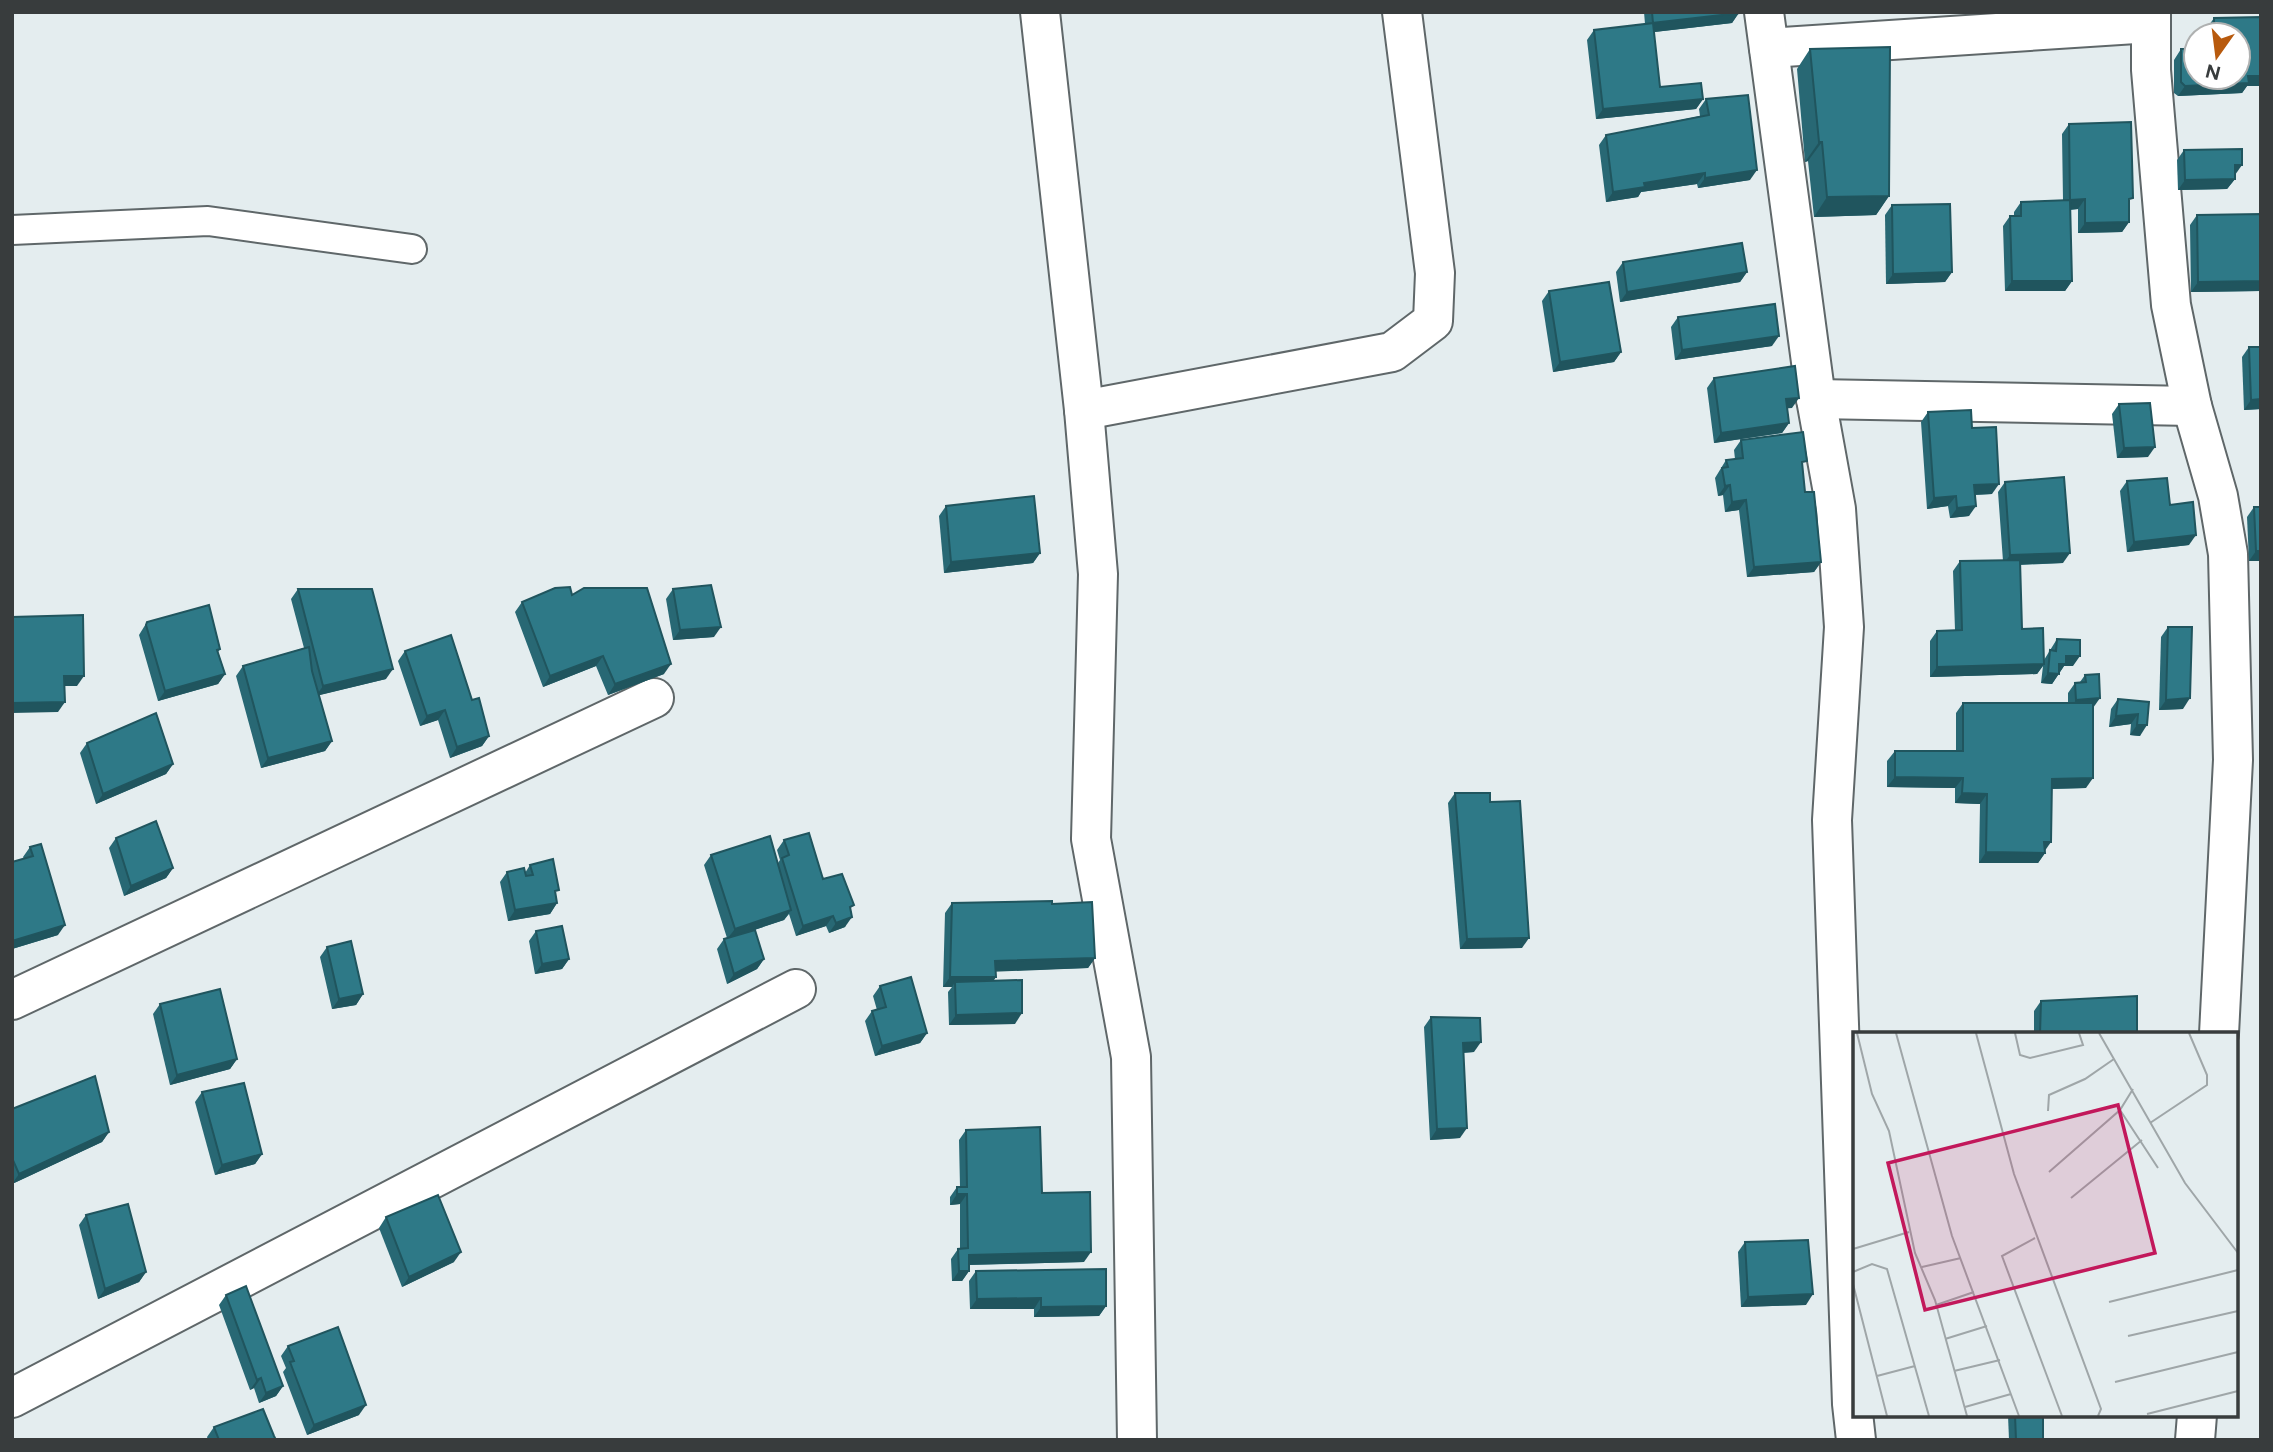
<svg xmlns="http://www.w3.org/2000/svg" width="2273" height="1452" font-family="Figtree,sans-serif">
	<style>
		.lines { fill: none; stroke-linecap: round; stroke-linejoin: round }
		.lane-casing { stroke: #5f6769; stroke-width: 32 }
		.street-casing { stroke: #5f6769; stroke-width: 42 }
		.lane { stroke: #fff; stroke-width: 28 }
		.street { stroke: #fff; stroke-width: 38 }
		.wall { fill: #286874 }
		.shaded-wall { fill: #20555e }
		.building { fill: #2e7987; stroke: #20555e; stroke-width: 2 }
		.inset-road { fill: none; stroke: #9fa6a8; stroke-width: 2 }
		.view { fill: #c2185b; fill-opacity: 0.15; stroke: #c2185b; stroke-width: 3.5 }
		.inset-edge { fill: none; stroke: #383c3d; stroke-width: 3.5 }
	</style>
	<rect width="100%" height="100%" fill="#e4edef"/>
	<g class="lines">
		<g class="lane-casing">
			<polyline id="lane" points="12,230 208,221 412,249"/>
		</g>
		<g class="street-casing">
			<g id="street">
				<polyline points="1040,12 1084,410 1098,574 1091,839 1131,1057 1137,1440"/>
				<polyline points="1764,12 1816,399 1836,509 1844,627 1832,820 1852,1404 1856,1440"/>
				<polyline points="2151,12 2151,70 2171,305 2192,406 2218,496 2228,554 2233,760 2219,1034"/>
				<polyline points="1769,48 2151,23"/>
				<polyline points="1816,399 2192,406"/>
				<polyline points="1084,410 1392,352 1433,321 1435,273 1402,12"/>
				<polyline points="12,1000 654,698"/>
				<polyline points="12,1398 796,989"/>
				<polyline points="2195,1440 2197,1415"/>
			</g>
		</g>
		<use href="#lane" class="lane"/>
		<use href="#street" class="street"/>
	</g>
	<g class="wall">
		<polygon points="1644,12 1739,12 1732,23 1654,32 1660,87 1703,99 1696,109 1596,119 1587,40 1594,30 1645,24"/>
		<polygon points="2261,17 2261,86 2247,86 2242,93 2178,96 2174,93 2174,60 2181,49 2196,49 2196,77 2238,77 2238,35 2207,35 2207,28 2214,18"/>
		<polygon points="1810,49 1889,196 1876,215 1814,217 1808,161 1805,162 1797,69"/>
		<polygon points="1706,99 1750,180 1698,188 1697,184 1641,192 1638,197 1606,202 1599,145 1606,135 1700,116 1699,109"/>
		<polygon points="2069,124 2129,204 2129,222 2122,232 2078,233 2078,209 2070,210 2072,281 2065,291 2005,291 2003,226 2010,216 2014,216 2014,212 2021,202 2063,200 2062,134"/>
		<polygon points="2184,150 2235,175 2235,179 2227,189 2178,190 2177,160"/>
		<polygon points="1892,205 1952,272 1945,282 1886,284 1885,215"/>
		<polygon points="2261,214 2261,292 2260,291 2191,292 2190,225 2197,215"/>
		<polygon points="1623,262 1747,272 1740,282 1620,302 1616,272"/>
		<polygon points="1549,291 1621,352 1614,362 1553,372 1542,301"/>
		<polygon points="1678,317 1772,346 1675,360 1671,327"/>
		<polygon points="2249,347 2261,347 2261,409 2244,410 2242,357"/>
		<polygon points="1714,378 1792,408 1787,408 1789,423 1782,433 1714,443 1707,388"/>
		<polygon points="2119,404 2148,457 2117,458 2112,414"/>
		<polygon points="1928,412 1972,428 1992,494 1975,495 1969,516 1950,518 1948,506 1927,509 1921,422"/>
		<polygon points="1741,440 1802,468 1805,492 1821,562 1814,572 1747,577 1739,510 1725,512 1723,495 1718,496 1715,478 1726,460 1735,459 1734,450"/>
		<polygon points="2127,481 2189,545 2127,552 2120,491"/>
		<polygon points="2005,482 2063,563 2020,565 2022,629 2044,660 2057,639 2073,666 2064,666 2052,684 2041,683 2043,666 2037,674 1930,677 1930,641 1937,631 1955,630 1953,571 1960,561 2003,561 1998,492"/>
		<polygon points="946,506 1040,553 1033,563 944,573 939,516"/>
		<polygon points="2254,507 2261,507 2261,561 2249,561 2247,517"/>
		<polygon points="298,589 386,679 319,695 332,741 325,751 261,768 236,676 243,666 304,648 291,599"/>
		<polygon points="673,589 714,637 673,640 666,599"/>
		<polygon points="572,595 664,674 608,695 596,666 543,687 515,612 522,602"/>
		<polygon points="147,622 220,649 218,652 225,674 218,684 158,701 139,635"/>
		<polygon points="2168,627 2183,709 2159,710 2161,637"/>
		<polygon points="405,651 489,736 482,746 450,758 438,720 420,726 398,661"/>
		<polygon points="2085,675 2093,708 2086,788 2051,789 2045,853 2038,863 1979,863 1980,804 1955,803 1955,788 1887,787 1887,761 1895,751 1956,751 1956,713 1963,703 2068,703 2068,693 2075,683 2080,682"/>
		<polygon points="2118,699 2149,702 2140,736 2130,735 2131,724 2109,727 2111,709"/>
		<polygon points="87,743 173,764 166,774 96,804 80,753"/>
		<polygon points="1455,793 1490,802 1522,948 1460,949 1448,803"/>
		<polygon points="116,838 173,868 166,878 124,896 109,848"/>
		<polygon points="784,840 823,879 851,910 845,927 829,933 826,926 796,936 789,914 784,920 754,930 764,959 757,969 727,984 717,949 724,939 727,938 704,865 711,855 778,863 780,860 777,850"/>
		<polygon points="30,847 58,935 12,949 12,862 24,859 23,857"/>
		<polygon points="530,865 556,895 557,903 550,914 508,921 500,882 507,872 525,873"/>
		<polygon points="952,903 1052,904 1095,958 1088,968 996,971 996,977 993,981 1015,1024 949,1025 948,992 952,987 943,987 945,913"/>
		<polygon points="536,931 569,959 562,969 535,974 529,941"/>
		<polygon points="327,947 363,994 356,1005 332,1009 320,957"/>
		<polygon points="880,986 927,1033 920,1043 875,1056 865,1021 872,1011 877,1010 873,996"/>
		<polygon points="2041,1001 2137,1034 2034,1034 2034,1011"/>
		<polygon points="160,1004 237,1059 230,1069 170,1085 153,1014"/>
		<polygon points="1431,1017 1474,1052 1463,1053 1460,1138 1430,1140 1424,1027"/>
		<polygon points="202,1092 262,1154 255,1164 215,1175 195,1102"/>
		<polygon points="12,1109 109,1132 102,1142 12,1184"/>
		<polygon points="966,1130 1042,1193 1084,1262 969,1265 969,1271 962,1281 952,1281 951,1259 958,1249 960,1248 960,1204 950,1205 950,1197 957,1187 960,1187 959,1140"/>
		<polygon points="86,1215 146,1272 139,1282 98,1299 79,1225"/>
		<polygon points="386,1217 454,1262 402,1287 379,1228"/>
		<polygon points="1745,1242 1806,1305 1741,1307 1738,1252"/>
		<polygon points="976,1271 1106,1306 1099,1316 1034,1317 1034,1309 970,1309 969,1281"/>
		<polygon points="226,1295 283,1386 276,1396 259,1403 254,1388 250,1390 219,1305"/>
		<polygon points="288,1346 359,1415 307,1435 283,1372 286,1368 281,1356"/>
		<polygon points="2008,1415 2043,1415 2043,1440 2009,1440"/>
		<polygon points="214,1427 274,1436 276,1440 208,1440 207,1437"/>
	</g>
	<g class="shaded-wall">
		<polygon points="1739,13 1732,23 1646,33 1653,23"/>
		<polygon points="2248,76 2261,76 2261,86 2247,86 2242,93 2178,96 2185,86"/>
		<polygon points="1703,99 1696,109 1596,119 1603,109"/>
		<polygon points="1819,142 1822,142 1808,161 1805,162"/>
		<polygon points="2235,165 2242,165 2235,175"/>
		<polygon points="1757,170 1750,180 1698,188 1705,178"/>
		<polygon points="1705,173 1697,184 1641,192 1638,197 1606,202 1613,192 1644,183"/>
		<polygon points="2235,179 2227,189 2178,190 2185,180"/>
		<polygon points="1889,196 1876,215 1814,217 1827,197"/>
		<polygon points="2085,199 2078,209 2063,210 2070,200"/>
		<polygon points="2129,222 2122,232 2078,233 2085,223"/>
		<polygon points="1747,272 1740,282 1620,302 1627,292"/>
		<polygon points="1952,272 1945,282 1886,284 1893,274"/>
		<polygon points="2012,281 2072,281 2065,291 2005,291"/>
		<polygon points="2261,281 2260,291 2191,292 2198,282"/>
		<polygon points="1779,336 1772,346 1675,360 1682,350"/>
		<polygon points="1621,352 1614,362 1553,372 1560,362"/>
		<polygon points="1799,398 1792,408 1778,409 1786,399"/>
		<polygon points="2261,399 2261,409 2244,410 2251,400"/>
		<polygon points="1789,423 1782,433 1714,443 1721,433"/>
		<polygon points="2155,447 2148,457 2117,458 2124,448"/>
		<polygon points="1999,484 1992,494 1967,495 1974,485"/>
		<polygon points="1730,485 1723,495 1718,496 1725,486"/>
		<polygon points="1956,496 1948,506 1927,509 1934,498"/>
		<polygon points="1746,500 1739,510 1725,512 1732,502"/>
		<polygon points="1976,506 1969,516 1950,518 1957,508"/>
		<polygon points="2196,535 2189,545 2127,552 2134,542"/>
		<polygon points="2256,551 2261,551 2261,561 2249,561"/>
		<polygon points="1040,553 1033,563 944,573 951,562"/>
		<polygon points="2070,553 2063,563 2003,565 2010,555"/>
		<polygon points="1821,562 1814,572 1747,577 1754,567"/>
		<polygon points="721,627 714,637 673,640 680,630"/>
		<polygon points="603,656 596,666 543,687 550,676"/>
		<polygon points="2066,656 2080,656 2073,666 2064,666 2052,684 2041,683 2048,673"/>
		<polygon points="671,664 664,674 608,695 615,684"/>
		<polygon points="2044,664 2037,674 1930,677 1937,667"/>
		<polygon points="393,669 386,679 316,696 323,686"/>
		<polygon points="225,674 218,684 158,701 165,691"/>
		<polygon points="64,676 84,676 77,686 57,686"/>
		<polygon points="2100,698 2093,708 2069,710 2076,700"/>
		<polygon points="2190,698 2183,709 2159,710 2166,700"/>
		<polygon points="65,702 58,712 12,713 12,703"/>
		<polygon points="445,710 438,720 420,726 427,716"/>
		<polygon points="2138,714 2131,724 2109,727 2116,716"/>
		<polygon points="2137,725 2147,725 2140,736 2130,735"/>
		<polygon points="489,736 482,746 450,758 457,747"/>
		<polygon points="332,741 325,751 261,768 268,758"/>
		<polygon points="173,764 166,774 96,804 103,794"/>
		<polygon points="1895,777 1963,778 1955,788 1887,787"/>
		<polygon points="2093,778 2086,788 2045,789 2052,779"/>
		<polygon points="1962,793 1987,794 1980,804 1955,803"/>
		<polygon points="2044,842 2051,842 2044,852"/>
		<polygon points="1986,852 2045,853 2038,863 1979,863"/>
		<polygon points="173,868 166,878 124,896 131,886"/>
		<polygon points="557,903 550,914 508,921 515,910"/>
		<polygon points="791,910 784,920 727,939 735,929"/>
		<polygon points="833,916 826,926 796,936 803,926"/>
		<polygon points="852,917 845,927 829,933 836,923"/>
		<polygon points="65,925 58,935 12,949 12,941"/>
		<polygon points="1529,938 1522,948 1460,949 1467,939"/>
		<polygon points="1095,958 1088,968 988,972 995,961"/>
		<polygon points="569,959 562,969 535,974 542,964"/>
		<polygon points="764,959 757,969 727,984 734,974"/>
		<polygon points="950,977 996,977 989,987 955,982 952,987 943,987"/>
		<polygon points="363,994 356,1005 332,1009 339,999"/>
		<polygon points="1022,1013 1015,1024 949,1025 956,1015"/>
		<polygon points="927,1033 920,1043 875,1056 882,1046"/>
		<polygon points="1481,1042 1474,1052 1456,1053 1463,1043"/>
		<polygon points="237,1059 230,1069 170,1085 177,1075"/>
		<polygon points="1467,1128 1460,1138 1430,1140 1437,1129"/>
		<polygon points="109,1132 102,1142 12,1184 19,1174"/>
		<polygon points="262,1154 255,1164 215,1175 222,1165"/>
		<polygon points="957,1194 967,1194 960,1204 950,1205"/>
		<polygon points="461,1252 454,1262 402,1287 409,1277"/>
		<polygon points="1091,1252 1084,1262 962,1265 969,1255"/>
		<polygon points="959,1271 969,1271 962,1281 952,1281"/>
		<polygon points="146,1272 139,1282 98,1299 105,1289"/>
		<polygon points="1813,1294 1806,1305 1741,1307 1748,1297"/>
		<polygon points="1041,1298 1034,1309 970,1309 977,1299"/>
		<polygon points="1106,1306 1099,1316 1034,1317 1041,1307"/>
		<polygon points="261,1378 254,1388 250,1390 257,1380"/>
		<polygon points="283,1386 276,1396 259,1403 266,1393"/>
		<polygon points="366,1405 359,1415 307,1435 314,1425"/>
	</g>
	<g class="building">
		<polygon points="1652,12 1739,12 1739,13 1653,23 1660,87 1701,83 1703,99 1603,109 1594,30 1653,23"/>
		<polygon points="2261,17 2261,76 2248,76 2249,83 2185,86 2181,82 2181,49 2196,49 2196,77 2238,77 2238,35 2214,35 2214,18"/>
		<polygon points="1890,47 1889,196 1827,197 1822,142 1819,142 1810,49"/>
		<polygon points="1748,95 1757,170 1705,178 1705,173 1644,183 1645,187 1613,192 1606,135 1709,115 1706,99"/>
		<polygon points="2131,122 2133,198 2129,199 2129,222 2085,223 2085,199 2070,200 2069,124"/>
		<polygon points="2242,149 2242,165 2235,165 2235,179 2185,180 2184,150"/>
		<polygon points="2070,200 2072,281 2012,281 2010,216 2021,216 2021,202"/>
		<polygon points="1950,204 1952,272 1893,274 1892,205"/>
		<polygon points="2261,214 2261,281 2198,282 2197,215"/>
		<polygon points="1742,243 1747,272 1627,292 1623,262"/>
		<polygon points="1609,282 1621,352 1560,362 1549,291"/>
		<polygon points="1775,304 1779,336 1682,350 1678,317"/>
		<polygon points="2249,347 2261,347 2261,399 2251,400"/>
		<polygon points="1795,366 1799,398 1786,399 1789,423 1721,433 1714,378"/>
		<polygon points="2150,403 2155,447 2124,448 2119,404"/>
		<polygon points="1971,410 1972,428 1996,427 1999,484 1974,485 1976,506 1957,508 1956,496 1934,498 1928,412"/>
		<polygon points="1803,432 1807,461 1802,462 1805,492 1814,492 1821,562 1754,567 1746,500 1732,502 1730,485 1725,486 1722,468 1728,467 1726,460 1743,458 1741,440"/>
		<polygon points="2064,477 2070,553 2010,555 2005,482"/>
		<polygon points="2167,478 2170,505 2193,502 2196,535 2134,542 2127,481"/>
		<polygon points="1034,496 1040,553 951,562 946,506"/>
		<polygon points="2254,507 2261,507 2261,551 2256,551"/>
		<polygon points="2020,560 2022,629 2043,628 2044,664 1937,667 1937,631 1962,630 1960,561"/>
		<polygon points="711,585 721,627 680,630 673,589"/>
		<polygon points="570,587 572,595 584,588 647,588 671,664 615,684 603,656 550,676 522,602 555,588"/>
		<polygon points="298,589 372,589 393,669 323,686"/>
		<polygon points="209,605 220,649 217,650 225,674 165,691 146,625 147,622"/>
		<polygon points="83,615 84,676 64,676 65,702 12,703 12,617"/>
		<polygon points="2168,627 2192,627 2190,698 2166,700"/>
		<polygon points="451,635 472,700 479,698 489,736 457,747 445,710 427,716 405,651"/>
		<polygon points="2057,639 2080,640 2080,656 2066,656 2066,664 2059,664 2059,674 2048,673 2050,650 2056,651"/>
		<polygon points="309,647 312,671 332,741 268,758 243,666"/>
		<polygon points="2099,674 2100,698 2076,700 2075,683 2086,682 2085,675"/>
		<polygon points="2118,699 2149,702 2147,725 2137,725 2138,714 2116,716"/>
		<polygon points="1963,703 2093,703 2093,778 2052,779 2051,842 2044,842 2045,853 1986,852 1987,794 1962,793 1963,778 1895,777 1895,751 1963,751"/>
		<polygon points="156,713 173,764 103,794 87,743"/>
		<polygon points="1455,793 1490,793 1490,802 1520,801 1529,938 1467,939"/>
		<polygon points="156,821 173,868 131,886 116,838"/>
		<polygon points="809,833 823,879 842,874 854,905 850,907 852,917 836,923 833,916 803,926 782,858 789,855 784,840"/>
		<polygon points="770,836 791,910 735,929 711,855"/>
		<polygon points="41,844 65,925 12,941 12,862 33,856 30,847"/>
		<polygon points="553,859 559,890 555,891 557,903 515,910 507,872 524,868 526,876 533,875 530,865"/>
		<polygon points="1052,901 1052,904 1092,902 1095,958 995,961 996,977 950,977 952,903"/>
		<polygon points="562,926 569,959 542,964 536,931"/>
		<polygon points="755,930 764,959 734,974 724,939"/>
		<polygon points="351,941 363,994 339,999 327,947"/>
		<polygon points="911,977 927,1033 882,1046 872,1011 886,1007 880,986"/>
		<polygon points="1022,980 1022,1013 956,1015 955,982"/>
		<polygon points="220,989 237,1059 177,1075 160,1004"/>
		<polygon points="2137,996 2137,1034 2040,1034 2041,1001"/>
		<polygon points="1431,1017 1480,1018 1481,1042 1463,1043 1467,1128 1437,1129"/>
		<polygon points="95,1076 109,1132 19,1174 12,1158 12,1109"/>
		<polygon points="244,1083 262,1154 222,1165 202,1092"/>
		<polygon points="1040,1127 1042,1193 1090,1192 1091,1252 969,1255 969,1271 959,1271 958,1249 968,1248 967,1194 957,1194 957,1187 967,1187 966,1130"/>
		<polygon points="438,1195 461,1252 409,1277 386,1217"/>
		<polygon points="128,1204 146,1272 105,1289 86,1215"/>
		<polygon points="1808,1240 1813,1294 1748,1297 1745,1242"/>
		<polygon points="1106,1269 1106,1306 1041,1307 1041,1298 977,1299 976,1271"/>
		<polygon points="246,1286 283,1386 266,1393 261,1378 257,1380 226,1295"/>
		<polygon points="338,1327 366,1405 314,1425 290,1362 294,1361 288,1346"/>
		<polygon points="263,1409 274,1436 276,1440 219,1440 214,1427"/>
		<polygon points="2015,1415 2043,1415 2043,1440 2016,1440"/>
	</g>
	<g transform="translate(1853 1032)">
		<rect width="385" height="385" fill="#e4edef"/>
		<path class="inset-road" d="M4,1L19,62L36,99L62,221L82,268L114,384M43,1L99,204L166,384M123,1L161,142L248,377L245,384M162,1L167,23L177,26L230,13L226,1M246,1L332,151L385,221M267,78L305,136M195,79L196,63L232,47L261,27M297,91L354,53V43L336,1M196,140L267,78L280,57M218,166L289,108M182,206L149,224L209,384M0,217L56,200M69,235L108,226M0,240L19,232L34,237L76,384M0,252L34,384M256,270L385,238M83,273L121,260M275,304L385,279M92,307L134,294M101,339L147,328M24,344L62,334M262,350L385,320M112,375L158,362M294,382L385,359"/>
		<path class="view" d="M265,73L302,221L72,278L35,131Z"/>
		<rect width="385" height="385" class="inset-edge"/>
	</g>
	<rect width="2273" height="1452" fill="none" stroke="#383c3d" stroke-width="28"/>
	<g transform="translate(2217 56) rotate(194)"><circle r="33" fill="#ffffff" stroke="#afb1b1" stroke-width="2"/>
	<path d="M0-5L12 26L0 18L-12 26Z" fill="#b85a0d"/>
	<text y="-10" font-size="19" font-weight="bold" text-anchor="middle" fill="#383c3d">N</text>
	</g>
</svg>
